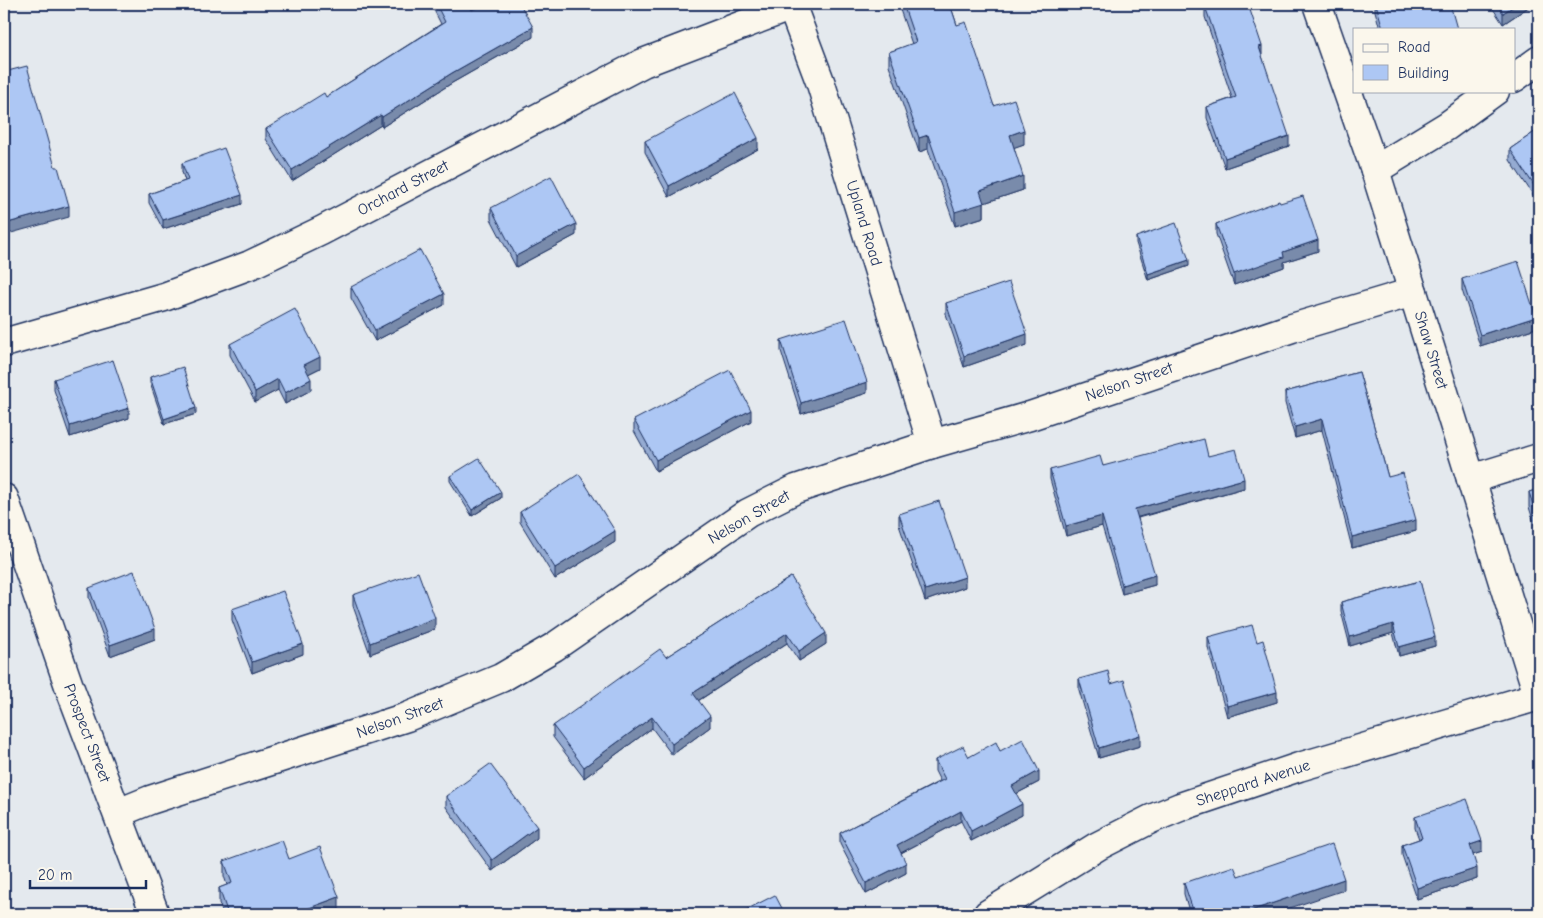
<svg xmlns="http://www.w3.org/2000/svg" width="1543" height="918" font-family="'Comic Neue',sans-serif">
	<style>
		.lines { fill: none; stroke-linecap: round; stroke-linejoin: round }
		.street-casing { stroke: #1b2f5e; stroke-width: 31 }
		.secondary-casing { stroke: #1b2f5e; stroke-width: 31 }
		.street { stroke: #fbf7ec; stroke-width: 28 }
		.secondary { stroke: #fbf7ec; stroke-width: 28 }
		.wall { fill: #95abd2; stroke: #1b2f5e }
		.shaded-wall { fill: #798bab; stroke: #1b2f5e }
		.building { fill: #adc7f4; stroke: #1b2f5e }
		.labels { text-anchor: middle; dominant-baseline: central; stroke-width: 4; stroke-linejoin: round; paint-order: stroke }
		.street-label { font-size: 16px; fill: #1b2f5e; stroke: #fbf7ec }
	</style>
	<rect width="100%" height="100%" fill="#e4e9ee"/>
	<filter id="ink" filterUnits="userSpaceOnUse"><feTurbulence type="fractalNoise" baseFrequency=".02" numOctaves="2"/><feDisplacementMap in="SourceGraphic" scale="10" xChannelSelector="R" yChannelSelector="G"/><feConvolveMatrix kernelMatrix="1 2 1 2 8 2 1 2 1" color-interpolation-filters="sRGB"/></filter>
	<g filter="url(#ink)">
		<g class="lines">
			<g class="street-casing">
				<g id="street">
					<polyline points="791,4 821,84 932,444"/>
					<polyline points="1514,78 1539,60"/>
					<polyline points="1375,170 1447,126 1495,91"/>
					<polyline points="4,343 164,297 250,265 321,231 643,63 792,6"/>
					<polyline points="1471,479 1539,458"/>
					<polyline points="4,498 69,686 155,914"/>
					<polyline points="118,813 150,800 407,717 501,678 554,647 748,513 796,489 932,444 1030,416 1292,328 1413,292"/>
					<polyline points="988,914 1098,846 1151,819 1180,807 1299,767 1539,696"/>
				</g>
			</g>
			<g class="secondary-casing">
				<polyline id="secondary" points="1317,4 1375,170 1539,698"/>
			</g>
			<use href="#street" class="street"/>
			<use href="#secondary" class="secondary"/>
		</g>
		<g class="wall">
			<polygon points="431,4 469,4 472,10 533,37 452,83 382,127 381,125 292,181 266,139 266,129 326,97 441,24"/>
			<polygon points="898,4 950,4 957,25 994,106 1024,144 1014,147 1023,190 984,203 984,217 955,226 928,149 919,152 889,65 889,52 912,44"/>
			<polygon points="1375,4 1414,4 1415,7 1457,29 1380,29 1375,11"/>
			<polygon points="1490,4 1533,4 1503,24"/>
			<polygon points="1205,6 1262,56 1289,146 1225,168 1207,118 1207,107 1232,98 1205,17"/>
			<polygon points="1539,129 1539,204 1510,160 1510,149"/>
			<polygon points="645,141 758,149 669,197 645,152"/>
			<polygon points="182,163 242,204 163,229 149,203 149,194 185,181 182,172"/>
			<polygon points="1280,203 1318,251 1284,262 1284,267 1234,285 1216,234 1216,224"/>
			<polygon points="491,208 576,235 516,267 491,219"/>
			<polygon points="1136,237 1189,266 1148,280 1136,243"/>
			<polygon points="1462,279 1536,328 1480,346 1462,290"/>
			<polygon points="351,287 444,305 375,341 351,298"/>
			<polygon points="946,303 1027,345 964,367 946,314"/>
			<polygon points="781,340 867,393 801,414 781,351"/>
			<polygon points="230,344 320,368 308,374 311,390 285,404 278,390 255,402 230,355"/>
			<polygon points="1359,372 1388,477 1416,531 1352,548 1322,430 1295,438 1285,403 1285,392"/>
			<polygon points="150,377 196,414 164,424 150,383"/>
			<polygon points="54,379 129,418 70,437 54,390"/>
			<polygon points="634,420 751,421 656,471 634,431"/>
			<polygon points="1208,456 1244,488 1138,518 1155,585 1122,594 1102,526 1066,536 1050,479 1050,470 1103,466"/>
			<polygon points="450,476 501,498 472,516 450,481"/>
			<polygon points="1539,489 1539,539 1529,507 1529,492"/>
			<polygon points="520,512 615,542 555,579 520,522"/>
			<polygon points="899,514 965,587 925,601 899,525"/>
			<polygon points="791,577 826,644 799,661 787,643 698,701 710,727 672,755 652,728 584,778 553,737 553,726 666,657"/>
			<polygon points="1420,581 1435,646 1399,656 1393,633 1350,646 1341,611 1341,602"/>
			<polygon points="89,588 155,639 110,656 89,598"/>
			<polygon points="353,595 435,629 370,654 353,606"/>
			<polygon points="232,609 303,654 252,673 232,620"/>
			<polygon points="1208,637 1257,642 1277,702 1227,717 1208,648"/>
			<polygon points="1079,679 1111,684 1140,746 1099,758 1079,690"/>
			<polygon points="1000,751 1039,782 1016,794 1022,815 971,841 961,821 901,853 906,873 866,894 840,844 840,833 940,781 935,771 935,760 969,757"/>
			<polygon points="446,796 537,838 492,871 446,807"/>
			<polygon points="1415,817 1482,852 1473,855 1477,879 1417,899 1402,855 1402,845 1419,839 1415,828"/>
			<polygon points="289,859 339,912 333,914 223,914 219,903 219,888 227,885 224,876 224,861"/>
			<polygon points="1238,876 1344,890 1189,911 1184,894 1184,883"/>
		</g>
		<g class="shaded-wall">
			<polygon points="117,4 124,4 117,8"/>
			<polygon points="597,4 604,4 597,6"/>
			<polygon points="1517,4 1533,4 1503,24 1503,13"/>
			<polygon points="533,27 533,37 452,83 382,127 382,117 452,73"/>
			<polygon points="1262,46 1262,56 1259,47"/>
			<polygon points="381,115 381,125 292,181 292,170"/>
			<polygon points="1024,130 1024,144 1010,149 1010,135"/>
			<polygon points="928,135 928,149 919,152 919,138"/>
			<polygon points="1289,136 1289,146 1225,168 1225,158"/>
			<polygon points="758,138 758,149 669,197 669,186"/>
			<polygon points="1023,176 1023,190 984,203 984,217 955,226 955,212 980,191"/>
			<polygon points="242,195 242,204 163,229 163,220"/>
			<polygon points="69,206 69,217 4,235 4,224"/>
			<polygon points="576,224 576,235 516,267 516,256"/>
			<polygon points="1318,240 1318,251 1284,262 1284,267 1234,285 1234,274 1283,252"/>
			<polygon points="1189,260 1189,266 1148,280 1148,274"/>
			<polygon points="444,294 444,305 375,341 375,330"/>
			<polygon points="1536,317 1536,328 1480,346 1480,335"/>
			<polygon points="1027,334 1027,345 964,367 964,356"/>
			<polygon points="320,357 320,368 304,376 304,365"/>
			<polygon points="278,379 278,390 255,402 255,392"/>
			<polygon points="311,379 311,390 285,404 285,393"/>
			<polygon points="867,382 867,393 801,414 801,403"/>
			<polygon points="129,408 129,418 70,437 70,426"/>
			<polygon points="196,408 196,414 164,424 164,419"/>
			<polygon points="751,410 751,421 656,471 656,460"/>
			<polygon points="1322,419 1322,430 1295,438 1295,427"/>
			<polygon points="1244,479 1244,488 1135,518 1135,509"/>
			<polygon points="501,492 501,498 472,516 472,510"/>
			<polygon points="1102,516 1102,526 1066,536 1066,526"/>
			<polygon points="1416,520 1416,531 1352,548 1352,537"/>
			<polygon points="615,531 615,542 555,579 555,568"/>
			<polygon points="1155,575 1155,585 1122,594 1122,585"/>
			<polygon points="965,577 965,587 925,601 925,590"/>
			<polygon points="435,618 435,629 370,654 370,643"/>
			<polygon points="1393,624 1393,633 1350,646 1350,637"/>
			<polygon points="155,629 155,639 110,656 110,645"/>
			<polygon points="787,633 787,643 693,704 693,693"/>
			<polygon points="826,633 826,644 799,661 799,651"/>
			<polygon points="1435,637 1435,646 1399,656 1399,647"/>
			<polygon points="303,644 303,654 252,673 252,662"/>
			<polygon points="1277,692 1277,702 1227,717 1227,706"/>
			<polygon points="710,716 710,727 672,755 672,744"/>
			<polygon points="652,717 652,728 584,778 584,767"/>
			<polygon points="1140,735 1140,746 1099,758 1099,748"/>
			<polygon points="1039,771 1039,782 1012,796 1012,786"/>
			<polygon points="1022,804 1022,815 971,841 971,831"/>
			<polygon points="961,811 961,821 897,855 897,845"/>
			<polygon points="537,827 537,838 492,871 492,860"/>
			<polygon points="1482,841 1482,852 1470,856 1470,845"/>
			<polygon points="906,863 906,873 866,894 866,883"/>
			<polygon points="1477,868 1477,879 1417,899 1417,888"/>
			<polygon points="1344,879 1344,890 1272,914 1250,914 1250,911"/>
			<polygon points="339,897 339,912 333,914 293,914"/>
		</g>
		<g class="building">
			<polygon points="436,4 469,4 472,10 484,4 520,4 533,27 452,73 382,117 381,115 292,170 266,129 324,93 326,97 445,22"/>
			<polygon points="903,4 950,4 957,25 966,22 994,106 1014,99 1024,130 1010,135 1023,176 980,191 984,203 955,212 928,135 919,138 889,52 916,42"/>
			<polygon points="1211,4 1248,4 1262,46 1259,47 1289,136 1225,158 1207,107 1236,97 1205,6"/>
			<polygon points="1376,4 1414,4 1415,7 1427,4 1450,4 1457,29 1383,29"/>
			<polygon points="1497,4 1517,4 1503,13"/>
			<polygon points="27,66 55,167 58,167 69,206 4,224 4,72"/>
			<polygon points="735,93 758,138 669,186 645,141"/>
			<polygon points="1539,129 1539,193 1510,149"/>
			<polygon points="224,148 242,195 163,220 149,194 188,180 182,163"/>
			<polygon points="551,176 576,224 516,256 491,208"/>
			<polygon points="1303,196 1318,240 1283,252 1284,257 1234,274 1216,224 1279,201 1280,203"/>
			<polygon points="1176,223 1189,260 1148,274 1136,237"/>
			<polygon points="420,250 444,294 375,330 351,287"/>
			<polygon points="1518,261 1536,317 1480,335 1462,279"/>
			<polygon points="1009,282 1027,334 964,356 946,303"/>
			<polygon points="295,309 320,357 304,365 311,379 285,393 278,379 255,392 230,344"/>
			<polygon points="846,319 867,382 801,403 781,340"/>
			<polygon points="113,360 129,408 70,426 54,379"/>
			<polygon points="183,367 196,408 164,419 150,377"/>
			<polygon points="730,370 751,410 656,460 634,420"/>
			<polygon points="1359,372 1388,477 1403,473 1416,520 1352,537 1322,419 1295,427 1285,392"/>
			<polygon points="1204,439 1208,456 1236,449 1244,479 1135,509 1155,575 1122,585 1102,516 1066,526 1050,470 1100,456 1103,466"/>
			<polygon points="479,458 501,492 472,510 450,476"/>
			<polygon points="579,474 615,531 555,568 520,512"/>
			<polygon points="1539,489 1539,524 1529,492"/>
			<polygon points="939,501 965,577 925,590 899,514"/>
			<polygon points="134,571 155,629 110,645 89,588"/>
			<polygon points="418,572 435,618 370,643 353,595"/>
			<polygon points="791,577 826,633 799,651 787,633 693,693 710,716 672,744 652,717 584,767 553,726 660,649 666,657"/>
			<polygon points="1420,581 1435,637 1399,647 1393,624 1350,637 1341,602"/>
			<polygon points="283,591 303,644 252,662 232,609"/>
			<polygon points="1252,625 1257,642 1263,640 1277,692 1227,706 1208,637"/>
			<polygon points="1108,671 1111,684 1124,680 1140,735 1099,748 1079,679"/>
			<polygon points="1023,739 1039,771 1012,786 1022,804 971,831 961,811 897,845 906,863 866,883 840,833 945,779 935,760 963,746 969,757 996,742 1000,751"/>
			<polygon points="490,764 537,827 492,860 446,796"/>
			<polygon points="1467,799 1482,841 1470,845 1477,868 1417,888 1402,845 1422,838 1415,817"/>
			<polygon points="282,840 289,859 320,847 339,897 293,914 228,914 219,888 232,883 224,861"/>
			<polygon points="1332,844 1344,879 1250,911 1250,914 1181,914 1193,910 1184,883 1234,866 1238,876"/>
			<polygon points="775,895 785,914 738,914"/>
			<polygon points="4,903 8,914 4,914"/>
		</g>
	</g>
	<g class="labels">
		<g class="street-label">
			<text transform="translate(403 188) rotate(-28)">Orchard Street</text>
			<text transform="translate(864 223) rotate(73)">Upland Road</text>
			<text transform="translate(1431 350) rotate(73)">Shaw Street</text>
			<text transform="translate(1129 382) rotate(-19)">Nelson Street</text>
			<text transform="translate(749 517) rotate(-30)">Nelson Street</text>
			<text transform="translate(400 718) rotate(-20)">Nelson Street</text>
			<text transform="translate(87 733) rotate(69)">Prospect Street</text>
			<text transform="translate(1253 783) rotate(-18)">Sheppard Avenue</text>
		</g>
	</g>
	<rect width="1543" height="918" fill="none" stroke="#fbf7ec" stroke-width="20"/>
	<rect x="10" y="10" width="1523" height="898" fill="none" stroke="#1b2f5e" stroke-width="2" filter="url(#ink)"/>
	<rect x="1353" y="28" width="162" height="65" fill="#fbf7ec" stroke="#a1a7b3"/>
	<rect x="1363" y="44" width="25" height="8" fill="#fbf7ec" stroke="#a1a7b3"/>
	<text x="1398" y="52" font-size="15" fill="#1b2f5e">Road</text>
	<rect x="1363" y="65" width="25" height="15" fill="#adc7f4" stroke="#a1a7b3"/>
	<text x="1398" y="78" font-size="15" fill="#1b2f5e">Building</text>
	<path d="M30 880v8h116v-8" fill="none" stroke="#1b2f5e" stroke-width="2.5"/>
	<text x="38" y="880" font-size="15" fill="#1b2f5e" stroke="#fbf7ec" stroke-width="4" paint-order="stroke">20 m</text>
</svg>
